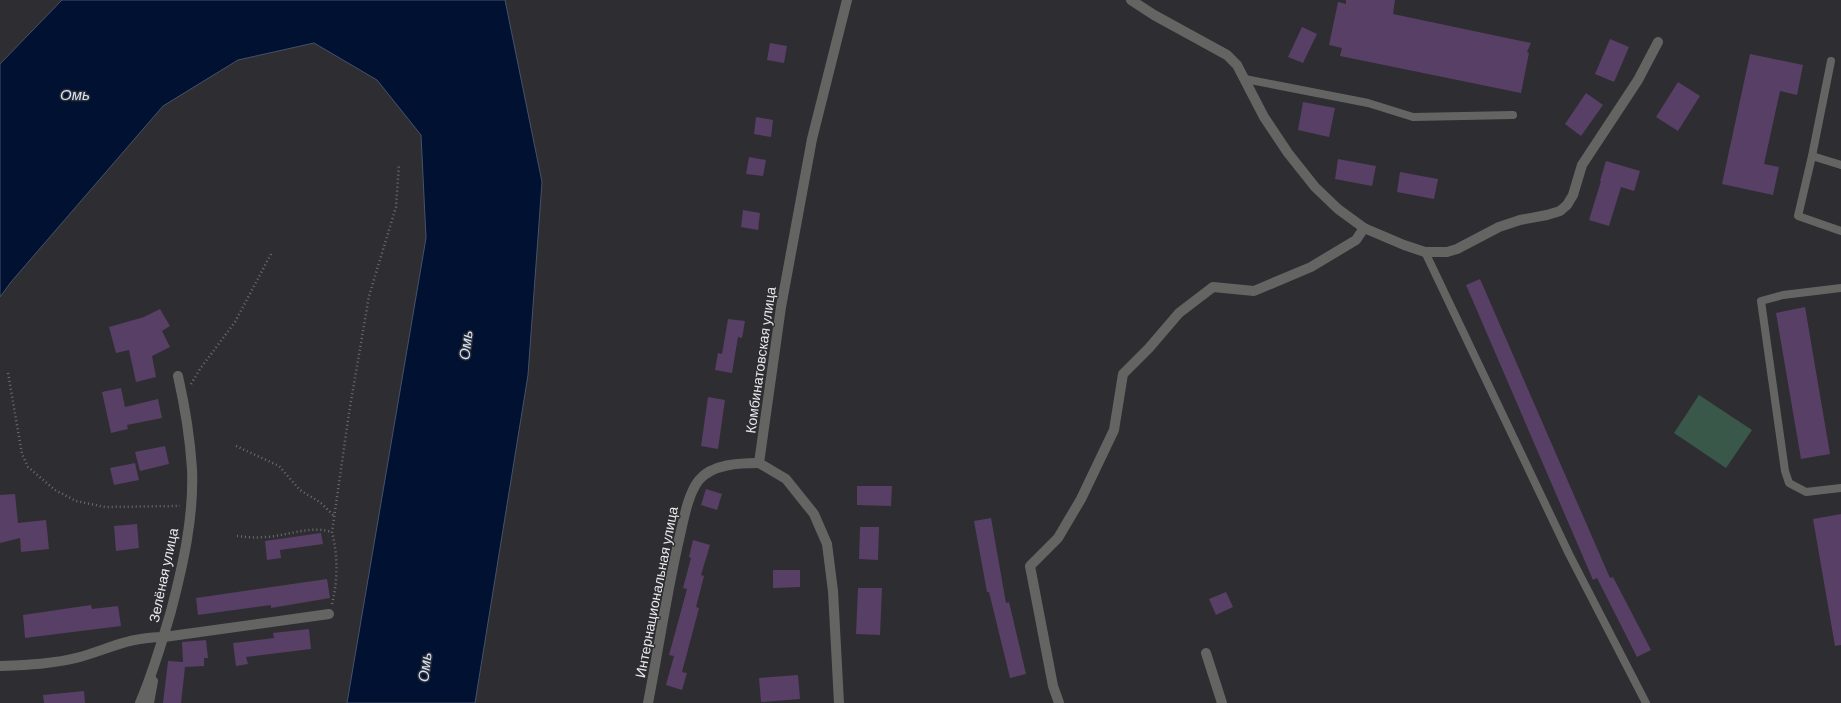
<svg xmlns="http://www.w3.org/2000/svg" width="1841" height="703" font-family="Barlow,sans-serif">
	<style>
		.green { fill: #39584a }
		.water { fill: #001131; stroke: #465269 }
		.building { fill: #583f66 }
		.lines { fill: none; stroke-linecap: round; stroke-linejoin: round }
		.path { stroke: #6e6d71; stroke-width: 2.5; stroke-dasharray: 1 3; stroke-linecap: butt }
		.service { stroke: #646563; stroke-width: 8 }
		.minor { stroke: #646563; stroke-width: 10 }
		.labels { text-anchor: middle; dominant-baseline: central; stroke-width: 3; stroke-linejoin: round; paint-order: stroke }
		.street-label { font-size: 14px; fill: #eae9ec; stroke: #2e2d31 }
		.water-label { font-size: 15px; font-style: italic; fill: #d2e4fe; stroke: #2e2d31 }
	</style>
	<rect width="100%" height="100%" fill="#2e2d31"/>
	<polygon class="green" points="1699,395 1752,430 1726,468 1674,433"/>
	<polygon class="water" points="62,0 505,0 542,182 528,375 475,703 347,703 426,238 421,135 377,80 314,43 238,60 163,106 11,282 0,297 0,64"/>
	<g class="building">
		<polygon points="1346,0 1395,0 1393,14 1531,43 1527,52 1529,53 1521,93 1340,56 1342,48 1329,45 1338,2 1346,4"/>
		<polygon points="1302,27 1317,34 1303,63 1288,57"/>
		<polygon points="1610,39 1629,47 1614,82 1595,74"/>
		<polygon points="770,43 787,46 784,63 767,60"/>
		<polygon points="1750,54 1803,65 1797,95 1780,91 1764,164 1779,167 1773,195 1722,184"/>
		<polygon points="1678,82 1700,96 1678,131 1656,117"/>
		<polygon points="1586,93 1603,105 1581,136 1565,124"/>
		<polygon points="1303,102 1335,108 1329,137 1298,130"/>
		<polygon points="756,117 773,120 771,137 754,134"/>
		<polygon points="749,157 766,160 763,176 746,174"/>
		<polygon points="1338,159 1376,166 1372,186 1335,179"/>
		<polygon points="1606,161 1640,171 1634,191 1621,187 1609,226 1589,220 1601,181 1600,181"/>
		<polygon points="1400,172 1438,179 1434,199 1397,192"/>
		<polygon points="743,210 760,213 758,230 741,227"/>
		<polygon points="1480,279 1610,578 1613,577 1651,650 1637,657 1597,578 1593,580 1466,285"/>
		<polygon points="1805,307 1830,454 1801,459 1776,313"/>
		<polygon points="160,309 170,326 162,331 170,347 152,356 156,377 136,382 129,350 116,353 109,327 144,317"/>
		<polygon points="728,319 745,321 742,338 738,337 732,373 715,370 718,353 722,354"/>
		<polygon points="121,388 125,407 158,399 162,418 127,425 128,429 111,433 102,392"/>
		<polygon points="708,397 725,400 718,449 701,446"/>
		<polygon points="165,446 169,464 140,471 135,452"/>
		<polygon points="135,463 139,480 114,485 110,468"/>
		<polygon points="857,486 892,486 891,506 857,505"/>
		<polygon points="706,489 722,494 717,510 701,505"/>
		<polygon points="15,494 18,523 46,520 49,549 21,552 20,538 0,543 0,495"/>
		<polygon points="1841,514 1841,645 1835,646 1813,519"/>
		<polygon points="991,518 1006,603 1009,602 1026,674 1010,678 989,592 987,592 974,521"/>
		<polygon points="137,524 139,548 116,551 114,526"/>
		<polygon points="860,527 879,527 878,560 859,559"/>
		<polygon points="321,533 323,544 280,550 281,558 267,560 265,541"/>
		<polygon points="693,540 710,545 701,575 704,576 696,607 699,608 682,672 687,673 682,690 666,685 674,656 669,655 687,589 683,588 691,558 689,557"/>
		<polygon points="773,570 800,570 800,587 773,588"/>
		<polygon points="327,579 330,598 271,608 271,605 198,615 196,598"/>
		<polygon points="858,588 882,588 880,635 856,634"/>
		<polygon points="1226,592 1233,607 1216,615 1209,599"/>
		<polygon points="91,605 92,609 118,606 121,626 25,638 23,615"/>
		<polygon points="309,629 311,649 246,657 248,664 236,666 233,643 274,638 273,633"/>
		<polygon points="206,640 208,658 204,658 204,666 185,667 181,703 163,703 168,661 183,662 182,642"/>
		<polygon points="798,675 800,699 761,702 759,678"/>
		<polygon points="84,691 85,703 44,703 43,695"/>
	</g>
	<g class="lines">
		<g class="path">
			<polyline points="8,373 22,454 28,467 55,490 76,501 105,507 180,506"/>
			<polyline points="191,384 200,369 235,322 271,254"/>
			<polyline points="236,446 279,466 300,490 321,503 334,516"/>
			<path d="M237,536C246,537 255,538 265,537C288,536 309,525 332,532"/>
			<path d="M332,604C338,580 338,556 332,532L349,413L369,296L396,207L399,164"/>
		</g>
		<g class="service">
			<polyline points="1245,79 1368,103 1413,117 1513,115"/>
			<polyline points="1812,156 1831,61"/>
			<polyline points="1841,165 1812,156 1798,216 1841,231"/>
			<polyline points="1425,252 1569,554 1646,703"/>
			<polyline points="1841,288 1783,295 1761,301 1785,471 1789,483 1806,492 1841,488"/>
		</g>
		<g class="minor">
			<polyline points="1131,0 1154,15 1227,55 1237,65 1264,117 1288,153 1315,187 1338,209 1364,228 1404,245 1425,252 1447,252 1457,249 1499,227 1520,220 1547,215 1560,211 1567,205 1573,195 1582,165 1638,80 1658,42"/>
			<polyline points="759,463 781,307 812,139 847,0"/>
			<polyline points="759,463 786,479 814,514 827,544 833,591 839,703"/>
			<polyline points="1206,653 1222,703"/>
			<path d="M0,666C26,665 54,664 80,657C111,648 130,637 164,637L329,614"/>
			<path d="M140,703C153,673 162,642 171,611C183,565 194,517 192,469C190,437 185,407 178,376"/>
			<polyline points="149,703 153,681"/>
			<path d="M648,703C659,647 667,590 680,535C684,518 688,494 699,480C712,464 740,463 759,463"/>
			<polyline points="1059,703 1053,686 1030,566 1058,538 1081,499 1114,430 1123,374 1149,348 1179,313 1213,287 1254,291 1311,267 1356,240 1364,228"/>
		</g>
	</g>
	<g class="labels">
		<g class="street-label">
			<text transform="translate(760 360) rotate(-82)">Комбинатовская улица</text>
			<text transform="translate(163 575) rotate(-78)">Зелёная улица</text>
			<text transform="translate(656 592) rotate(-79)">Интернациональная улица</text>
		</g>
		<g class="water-label">
			<text x="75" y="94">Омь</text>
			<text transform="translate(465 345) rotate(-83)">Омь</text>
			<text transform="translate(424 667) rotate(-83)">Омь</text>
		</g>
	</g>
</svg>
